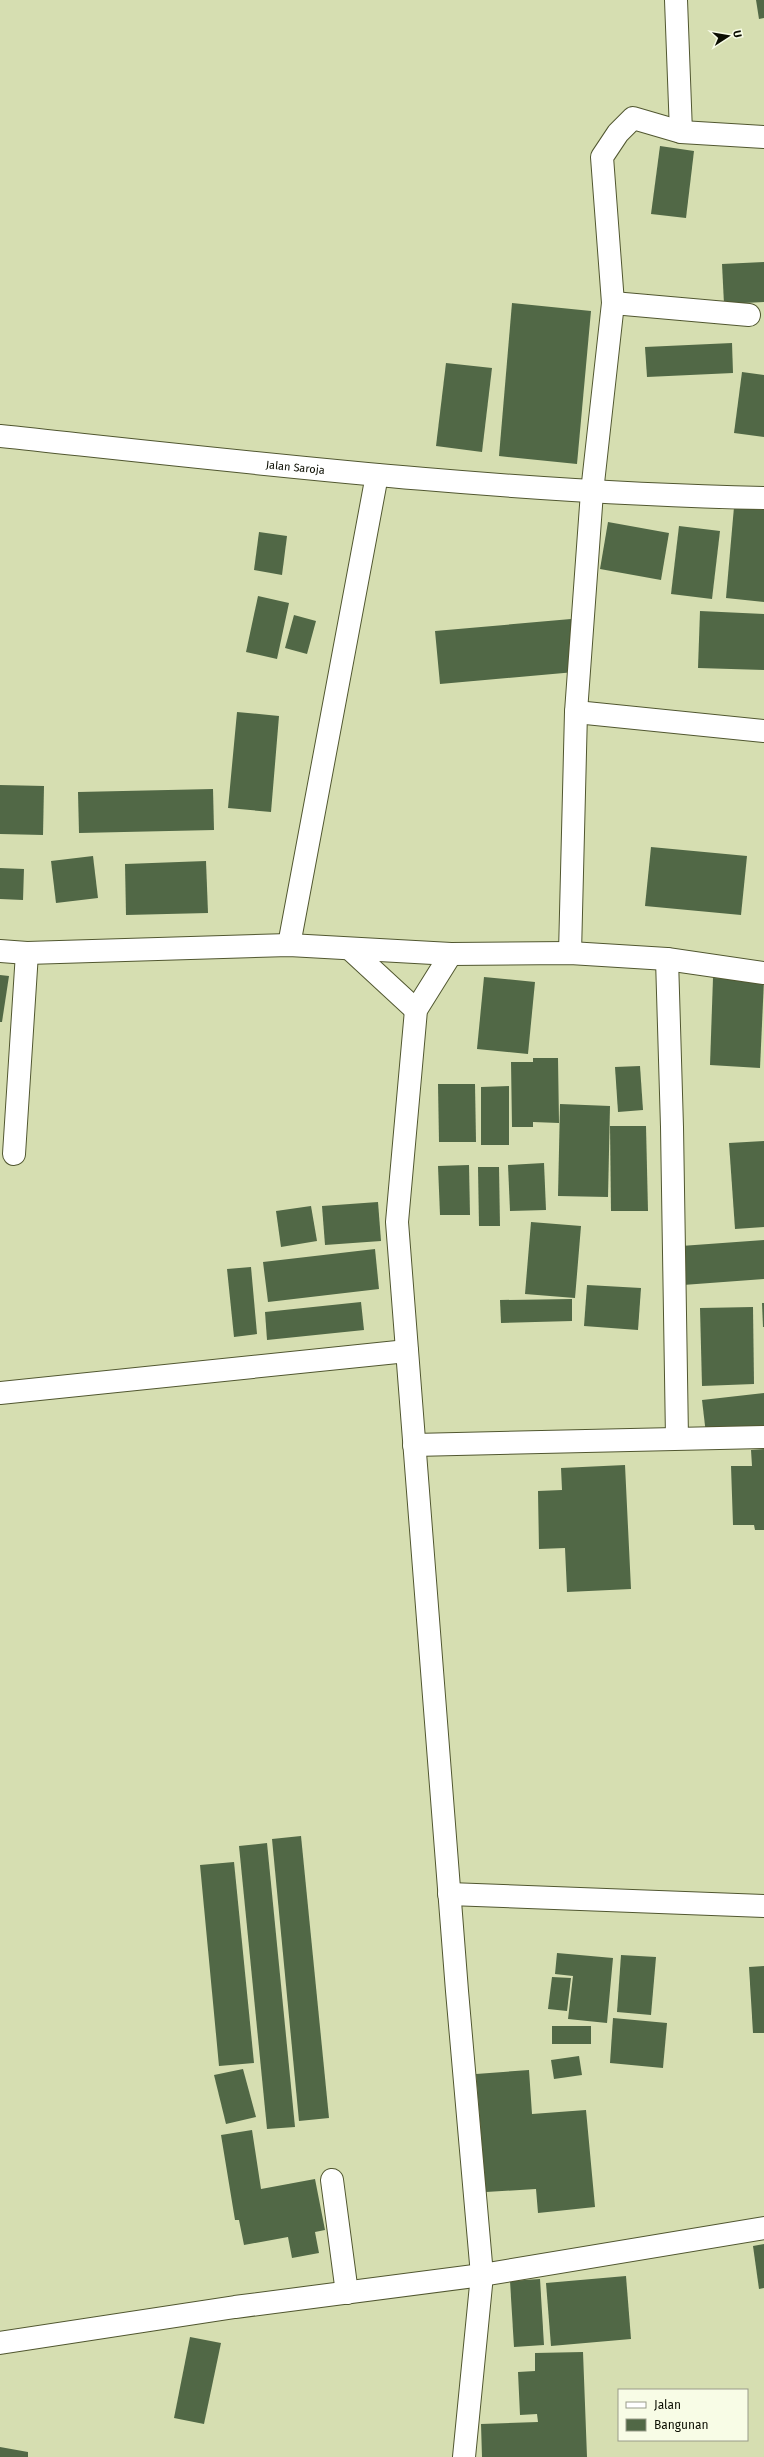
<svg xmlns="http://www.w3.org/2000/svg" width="764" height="2457" font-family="'Fira Sans',sans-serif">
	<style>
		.building { fill: #516846 }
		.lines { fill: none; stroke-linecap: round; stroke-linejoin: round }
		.minor-casing { stroke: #515730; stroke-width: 24 }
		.minor { stroke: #fff; stroke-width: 22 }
		.labels { text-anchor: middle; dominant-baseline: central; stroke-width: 3; stroke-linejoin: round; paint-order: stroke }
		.street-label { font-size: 11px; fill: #0b0d01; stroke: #f8fce6 }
	</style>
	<rect width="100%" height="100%" fill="#d6deb1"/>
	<g class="building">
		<polygon points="756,0 764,0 764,18 759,19"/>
		<polygon points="660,146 694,151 686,218 651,214"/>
		<polygon points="764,262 764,302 724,304 722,264"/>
		<polygon points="512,303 591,311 577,464 499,456"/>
		<polygon points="732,343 733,373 647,377 645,347"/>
		<polygon points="446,363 492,368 482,452 436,446"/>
		<polygon points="742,372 764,375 764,437 734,433"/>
		<polygon points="734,507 764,510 764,602 726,598"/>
		<polygon points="608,522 669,533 661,580 600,569"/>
		<polygon points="679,526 720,531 712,599 671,594"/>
		<polygon points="259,532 287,536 282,575 254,570"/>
		<polygon points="258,596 289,603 277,659 246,652"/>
		<polygon points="700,611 764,614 764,670 698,668"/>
		<polygon points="294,615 316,621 307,654 285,648"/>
		<polygon points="571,619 575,672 440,684 435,631"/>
		<polygon points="237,712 279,716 271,812 228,808"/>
		<polygon points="0,785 44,786 43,835 0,834"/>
		<polygon points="213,789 214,830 79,833 78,792"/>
		<polygon points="651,847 747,856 741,915 645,906"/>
		<polygon points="93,856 98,898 56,903 51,861"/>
		<polygon points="206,861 208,913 126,915 125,864"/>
		<polygon points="0,868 24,869 23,900 0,899"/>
		<polygon points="0,975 9,976 2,1022 0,1022"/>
		<polygon points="484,977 535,982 528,1054 477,1049"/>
		<polygon points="713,978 764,980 760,1068 710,1065"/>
		<polygon points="533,1058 558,1058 559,1123 533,1122 533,1076 533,1127 512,1127 511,1062 533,1062"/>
		<polygon points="640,1066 643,1110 618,1112 615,1067"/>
		<polygon points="438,1084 475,1084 476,1142 439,1142"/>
		<polygon points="509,1086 509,1145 481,1145 481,1087"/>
		<polygon points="560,1104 610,1106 608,1197 558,1196"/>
		<polygon points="610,1126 646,1126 648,1211 611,1211"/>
		<polygon points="764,1141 764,1227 735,1229 729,1143"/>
		<polygon points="544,1163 546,1210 510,1211 508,1165"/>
		<polygon points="469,1165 470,1215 440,1215 438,1166"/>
		<polygon points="478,1167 499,1167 500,1226 479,1226"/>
		<polygon points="378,1202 381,1241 325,1245 322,1206"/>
		<polygon points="311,1206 317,1241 281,1247 276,1211"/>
		<polygon points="531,1222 581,1226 575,1298 525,1294"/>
		<polygon points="764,1240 764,1279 683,1285 681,1246"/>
		<polygon points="375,1249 379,1289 268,1302 263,1262"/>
		<polygon points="251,1267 257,1334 234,1337 227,1269"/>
		<polygon points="587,1285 641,1288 638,1330 584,1326"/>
		<polygon points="572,1299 572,1321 501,1323 500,1300"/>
		<polygon points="361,1302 364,1330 267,1340 265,1312"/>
		<polygon points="762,1303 764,1303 764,1327 763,1327"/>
		<polygon points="753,1307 754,1384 702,1386 700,1308"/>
		<polygon points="764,1393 764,1427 706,1434 702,1400"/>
		<polygon points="764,1449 764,1530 755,1530 754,1525 733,1525 731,1466 752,1466 751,1450"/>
		<polygon points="625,1465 631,1589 567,1592 565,1548 539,1549 538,1491 562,1490 561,1468"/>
		<polygon points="301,1836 329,2118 299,2121 272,1839"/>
		<polygon points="267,1843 295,2127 267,2129 239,1846"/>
		<polygon points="234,1862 254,2063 219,2066 200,1865"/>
		<polygon points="557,1953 613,1958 607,2023 568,2019 573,1976 555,1974"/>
		<polygon points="621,1955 656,1957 651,2015 617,2012"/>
		<polygon points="764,1966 764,2033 753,2033 749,1967"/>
		<polygon points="552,1977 571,1978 567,2011 548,2009"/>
		<polygon points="613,2018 667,2023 663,2068 610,2063"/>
		<rect x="552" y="2026" width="39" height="18"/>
		<polygon points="579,2056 582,2075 554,2079 551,2060"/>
		<polygon points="243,2069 256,2117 226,2124 214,2075"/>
		<polygon points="529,2070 532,2114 586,2110 595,2207 538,2213 536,2189 486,2192 476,2074"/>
		<polygon points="252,2130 261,2189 315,2179 325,2230 315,2232 319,2253 292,2258 288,2237 244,2245 239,2220 235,2220 221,2135"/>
		<polygon points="764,2244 764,2288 759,2289 753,2246"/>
		<polygon points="626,2276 631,2339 551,2346 546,2283"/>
		<polygon points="540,2279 544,2345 514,2347 510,2281"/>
		<polygon points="190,2337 221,2343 204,2424 174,2418"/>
		<polygon points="583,2352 587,2457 482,2457 481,2424 538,2422 537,2414 520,2415 518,2372 535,2371 535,2353"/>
		<polygon points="0,2447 28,2452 28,2457 0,2457"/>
	</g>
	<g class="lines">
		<g class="minor-casing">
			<g id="minor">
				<polyline points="676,0 681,132"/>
				<polyline points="613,303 749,315"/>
				<path id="s1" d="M0,436C254,463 508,493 764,498"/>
				<polyline points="576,712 764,731"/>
				<polyline points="289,945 377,475"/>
				<polyline points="351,950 416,1010"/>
				<polyline points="0,951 27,953 289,945 451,954 570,953 667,959 764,973"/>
				<polyline points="570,953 576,712 592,492 613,303 602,157 618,133 633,118 681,132 764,137"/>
				<polyline points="451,954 416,1010 397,1222 457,1991 482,2275 464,2457"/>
				<polyline points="667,959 672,1127 677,1438"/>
				<polyline points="14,1154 27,953"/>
				<polyline points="0,1393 407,1351"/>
				<polyline points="414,1445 764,1437"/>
				<polyline points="449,1894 764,1906"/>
				<polyline points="332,2180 347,2293"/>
				<polyline points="0,2343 235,2307 482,2275 764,2228"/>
			</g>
		</g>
		<use href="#minor" class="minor"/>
	</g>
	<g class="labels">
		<g class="street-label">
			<text stroke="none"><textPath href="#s1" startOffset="297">Jalan Saroja</textPath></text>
		</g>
	</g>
	<rect x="618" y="2389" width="130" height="52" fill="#f8fce6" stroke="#999c8a"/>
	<rect x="626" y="2402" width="20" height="6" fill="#ffffff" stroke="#999c8a"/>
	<text x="654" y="2409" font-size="12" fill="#0b0d01">Jalan</text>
	<rect x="626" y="2419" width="20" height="12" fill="#516846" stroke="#999c8a"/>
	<text x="654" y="2429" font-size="12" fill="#0b0d01">Bangunan</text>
	<g transform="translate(728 36) rotate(78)" stroke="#f8fce6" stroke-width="3" paint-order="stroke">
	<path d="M0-3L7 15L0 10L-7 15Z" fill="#0b0d01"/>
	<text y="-6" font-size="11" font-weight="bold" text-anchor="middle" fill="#0b0d01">U</text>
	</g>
</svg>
